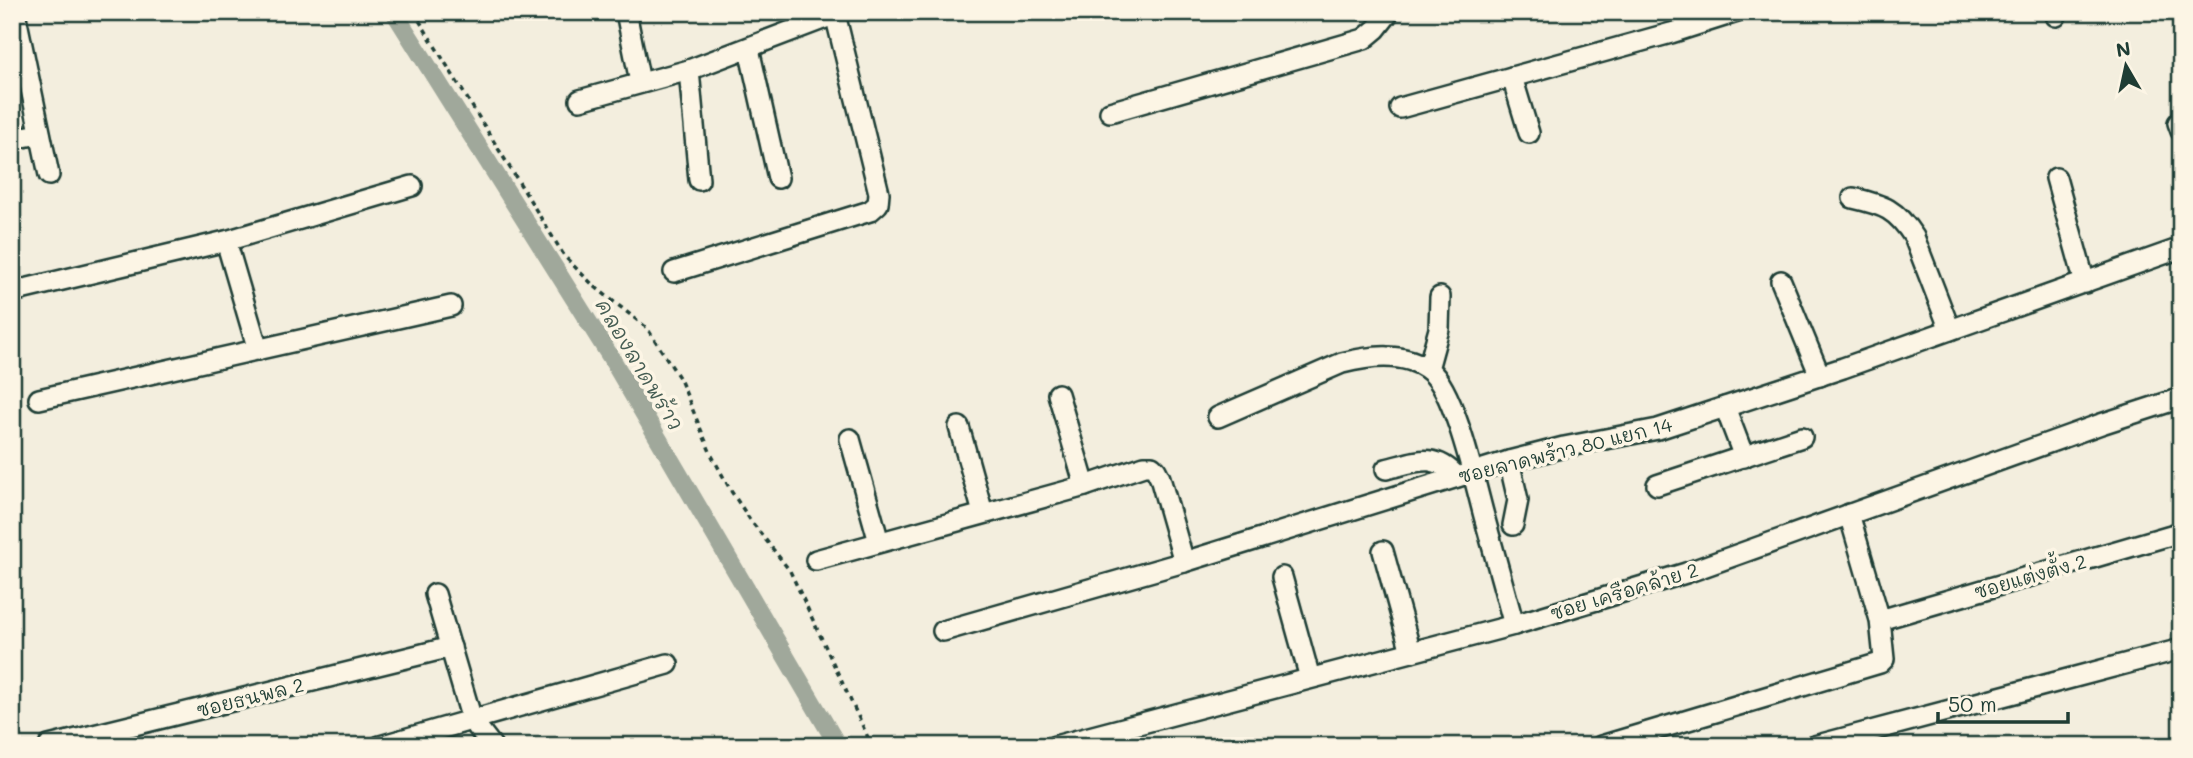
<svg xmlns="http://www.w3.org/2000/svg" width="2193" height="758" font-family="Mali,'Playpen Sans Thai',sans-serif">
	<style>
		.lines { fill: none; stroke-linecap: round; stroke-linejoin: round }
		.canal { stroke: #a0a89b; stroke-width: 18 }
		.minor-casing { stroke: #1f3d34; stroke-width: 24 }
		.path { stroke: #1f3d34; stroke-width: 3.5; stroke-dasharray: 5 5; stroke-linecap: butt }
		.minor { stroke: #fcf5e5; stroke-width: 19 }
		.labels { text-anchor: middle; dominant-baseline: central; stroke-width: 7; stroke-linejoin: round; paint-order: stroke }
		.street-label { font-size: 19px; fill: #1f3d34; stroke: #fcf5e5 }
		.water-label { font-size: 21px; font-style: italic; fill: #465d53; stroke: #fcf5e5 }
	</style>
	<rect width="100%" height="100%" fill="#f3eede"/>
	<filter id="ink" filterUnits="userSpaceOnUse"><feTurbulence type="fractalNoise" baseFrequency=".0143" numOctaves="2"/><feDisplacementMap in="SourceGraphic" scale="14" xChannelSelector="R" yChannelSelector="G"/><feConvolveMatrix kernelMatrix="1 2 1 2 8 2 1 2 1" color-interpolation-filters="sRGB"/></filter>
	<g filter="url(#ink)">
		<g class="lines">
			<polyline class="canal" points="394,12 610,356 838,746"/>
			<g class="minor-casing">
				<g id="minor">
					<polyline points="15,12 49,175"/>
					<polyline points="626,12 640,82"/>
					<polyline points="2055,12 2056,16"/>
					<polyline points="749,49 778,178"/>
					<polyline points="689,70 699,180"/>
					<polyline points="1512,77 1529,133"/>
					<polyline points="580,100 689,70 841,12"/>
					<polyline points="1400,108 1671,33 1737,12"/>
					<polyline points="1110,112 1364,39 1376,29 1387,15 1387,12"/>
					<polyline points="2178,123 2181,131"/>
					<polyline points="12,139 40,134"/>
					<polyline points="2056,178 2085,283"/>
					<path d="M1853,198C1884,205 1896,209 1914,237L1950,330"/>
					<polyline points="226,241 258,350"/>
					<polyline points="674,272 870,211 878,204 879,193 835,14"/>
					<polyline points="1781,281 1820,376"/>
					<polyline points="12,292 226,241 412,186"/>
					<polyline points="1428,369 1439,329 1440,297"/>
					<polyline points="1058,394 1085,486"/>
					<polyline points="39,399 451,306"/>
					<polyline points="1725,407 1744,457"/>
					<path d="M1218,417L1342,363C1370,356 1406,351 1430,371C1455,391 1475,483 1484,516C1494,552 1504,589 1514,625"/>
					<polyline points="959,427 983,513"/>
					<polyline points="850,439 879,542"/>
					<polyline points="1509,461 1518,500 1513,525"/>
					<path d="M1386,469C1416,462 1434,451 1457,477"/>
					<polyline points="1657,485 1802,437"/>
					<polyline points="1383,551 1411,652"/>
					<polyline points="816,560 1085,486 1144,466 1152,466 1156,470 1160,478 1184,562"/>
					<polyline points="1282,577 1310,678"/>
					<polyline points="435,594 472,720 492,746"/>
					<polyline points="1880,620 2181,532"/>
					<polyline points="943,631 1184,562 1509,461 1564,447 1658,429 1843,368 2181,248"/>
					<polyline points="49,746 451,647"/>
					<polyline points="380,746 668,664"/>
					<polyline points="1055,746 1514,625 1686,573 2101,424 2181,398"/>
					<polyline points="1601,746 1880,663 1884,659 1880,620 1849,514"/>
					<polyline points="1814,746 2181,649"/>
				</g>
			</g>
			<polyline class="path" points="414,12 565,257 594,286 647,328 680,379 711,454 731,491 751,521 790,571 872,746"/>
			<use href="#minor" class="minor"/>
		</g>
	</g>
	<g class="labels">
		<g class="street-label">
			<text transform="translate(1565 450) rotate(-14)">ซอยลาดพร้าว 80 แยก 14</text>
			<text transform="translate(2030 576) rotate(-16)">ซอยแต่งตั้ง 2</text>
			<text transform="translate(1624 591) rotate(-17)">ซอย เครือคล้าย 2</text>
			<text transform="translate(250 697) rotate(-14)">ซอยธนพล 2</text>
		</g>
		<g class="water-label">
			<text transform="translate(640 364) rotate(59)">คลองลาดพร้าว</text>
		</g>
	</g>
	<rect width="2193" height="758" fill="none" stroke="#fcf5e5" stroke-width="42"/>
	<rect x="21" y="21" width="2151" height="716" fill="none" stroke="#1f3d34" stroke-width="2.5" filter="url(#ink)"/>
	<g transform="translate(2126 66) rotate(351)" stroke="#fcf5e5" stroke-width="5" paint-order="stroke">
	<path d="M0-5L12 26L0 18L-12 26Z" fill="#1f3d34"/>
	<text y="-10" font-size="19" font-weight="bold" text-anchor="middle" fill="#1f3d34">N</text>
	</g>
	<path d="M1938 712v10h130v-10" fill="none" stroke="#1f3d34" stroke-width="3.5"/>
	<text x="1948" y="712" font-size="21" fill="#1f3d34" stroke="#fcf5e5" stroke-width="5" paint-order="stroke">50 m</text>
</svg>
